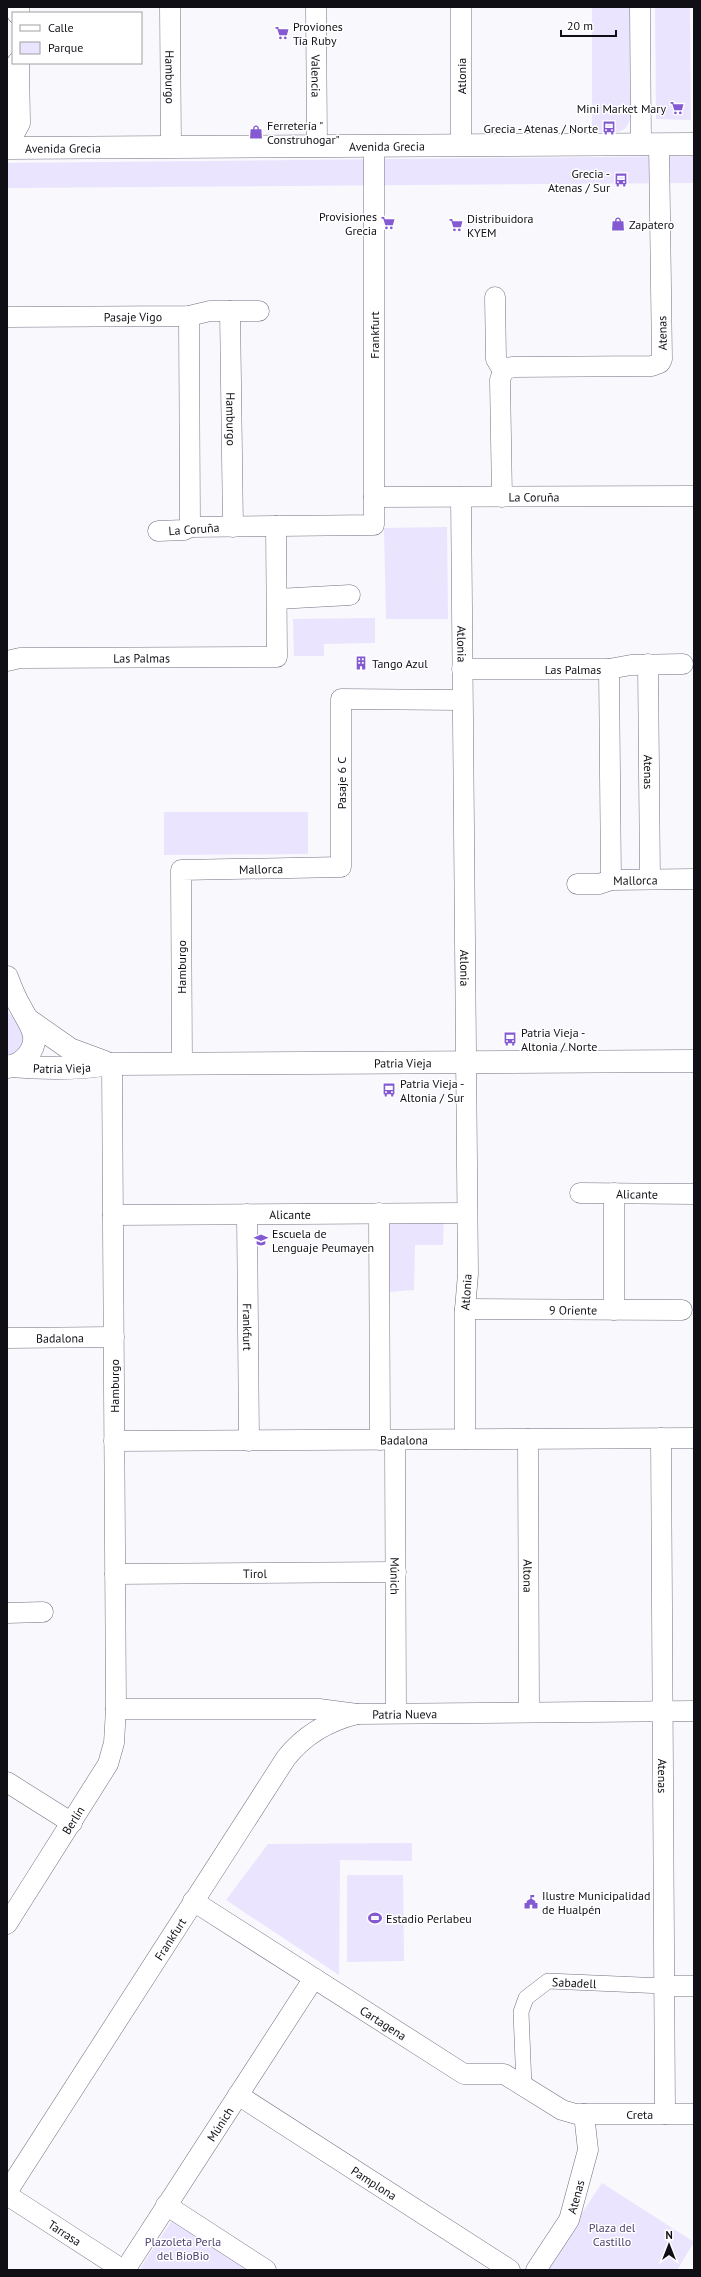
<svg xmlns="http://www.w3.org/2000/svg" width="701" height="2277" font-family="'PT Sans',sans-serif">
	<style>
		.green { fill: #eae4fe }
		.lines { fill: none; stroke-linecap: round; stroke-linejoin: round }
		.pedestrian-casing { stroke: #747081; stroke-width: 16 }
		.minor-casing { stroke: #747081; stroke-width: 21 }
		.tertiary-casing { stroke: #747081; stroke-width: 23 }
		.secondary-casing { stroke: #747081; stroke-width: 23 }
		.pedestrian { stroke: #fff; stroke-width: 15 }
		.minor { stroke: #fff; stroke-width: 20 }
		.tertiary { stroke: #fff; stroke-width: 22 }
		.secondary { stroke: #fff; stroke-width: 22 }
		.labels { text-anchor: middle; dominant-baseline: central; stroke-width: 3; stroke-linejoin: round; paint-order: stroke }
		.poi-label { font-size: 12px; fill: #110f16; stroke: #fff; text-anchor: start }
		.street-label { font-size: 12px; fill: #110f16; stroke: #fff }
		.park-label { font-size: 12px; fill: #504273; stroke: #fff }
	</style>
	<rect width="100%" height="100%" fill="#f9f8fc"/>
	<g class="green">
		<path d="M592,7H630L631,113C628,138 612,132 592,132Z"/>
		<polygon points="655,7 690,7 691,120 656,119"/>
		<polygon points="694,156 694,183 7,188 7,163"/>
		<polygon points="447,527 448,619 386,619 384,528"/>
		<polygon points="375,618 375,643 324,644 324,656 294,656 293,619"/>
		<polygon points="164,812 308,812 308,854 164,855"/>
		<polygon points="7,1013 21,1021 25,1046 7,1059"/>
		<polygon points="444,1215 443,1245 415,1245 414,1290 388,1292 386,1221"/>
		<polygon points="412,1843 412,1861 340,1860 339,1975 226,1900 268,1844"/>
		<polygon points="347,1875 403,1875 404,1961 347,1962"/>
		<polygon points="602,2183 694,2242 677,2270 544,2270"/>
		<polygon points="173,2219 245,2266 242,2270 142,2270 141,2267"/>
	</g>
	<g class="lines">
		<g class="pedestrian-casing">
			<g id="pedestrian">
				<path id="s1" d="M524,2086L521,2012L526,1998L548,1981L664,1986"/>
			</g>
		</g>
		<g class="minor-casing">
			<g id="minor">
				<path id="s2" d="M170,7L171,147"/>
				<path id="s3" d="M316,7L317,146"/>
				<polyline points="461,7 461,145"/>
				<polyline points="640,7 641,144"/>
				<polyline points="495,297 496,359 503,371"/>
				<path id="s4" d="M230,311L233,527"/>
				<polyline points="189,316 190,527"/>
				<path id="s5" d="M7,317L189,316L210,311H259"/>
				<path id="s6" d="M374,497L694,496"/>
				<path id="s7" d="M461,497L468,1274L465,1309V1439"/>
				<polyline points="502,497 500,380 503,371 512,367 652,366 660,363 662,359 659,144"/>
				<polyline points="158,531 184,530 190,527 374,525 374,146"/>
				<polyline points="277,599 350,595"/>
				<path id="s8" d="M7,661L20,658L277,657L276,526"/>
				<path id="s9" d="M648,664L650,879"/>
				<path id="s10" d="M462,669H609L631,665L683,664"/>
				<polyline points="609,669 611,880"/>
				<path id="s11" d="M577,884H599L611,880L694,879"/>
				<path id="s12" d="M182,1064L181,870L341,867V699L462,700"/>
				<path id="s13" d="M580,1193L694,1194"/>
				<polyline points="379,1213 380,1440"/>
				<path id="s14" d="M247,1214L249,1441"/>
				<path id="s15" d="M113,1215L467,1213"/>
				<path id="s16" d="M465,1309L682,1310"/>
				<polyline points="614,1310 614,1193"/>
				<path id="s17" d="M7,1338L114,1337"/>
				<path id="s18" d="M661,1438L665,2114"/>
				<path id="s19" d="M528,1439L529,1712"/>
				<path id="s20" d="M395,1440L396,1713"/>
				<path id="s21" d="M114,1441L694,1438"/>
				<path id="s22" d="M115,1574L396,1572"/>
				<polyline points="7,1613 43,1612"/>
				<path id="s23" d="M116,1709H319L357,1714L694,1711"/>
				<polyline points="7,1782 72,1823"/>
				<path id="s24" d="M193,1901L464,2074H504L562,2110L576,2114H694"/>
				<path id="s25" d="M7,1924L108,1764L114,1743L116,1709L112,1064"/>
				<polyline points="664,1986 694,1986"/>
				<path id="s26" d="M238,2095L510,2270"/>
				<path id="s27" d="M7,2192L286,1758C305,1734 328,1721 357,1714"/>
				<path id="s28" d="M7,2195L123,2270"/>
				<polyline points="166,2205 266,2270"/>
				<path id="s29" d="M125,2270L314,1978"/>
				<path id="s30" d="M536,2270L569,2220L588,2150L584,2114"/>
			</g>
		</g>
		<g class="tertiary-casing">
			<g id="tertiary">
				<polyline points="18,7 18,13"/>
				<polyline points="7,145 19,123 18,63"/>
				<path d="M7,977C11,988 15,998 21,1008C29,1024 42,1037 28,1055C23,1062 15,1066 7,1067"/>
				<polyline points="30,1021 70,1049 105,1062"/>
				<path id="s31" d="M11,1066C44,1069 79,1069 112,1064L694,1061"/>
			</g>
		</g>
		<g class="secondary-casing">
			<g id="secondary">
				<path id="s32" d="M7,148L694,144"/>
			</g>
		</g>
		<use href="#pedestrian" class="pedestrian"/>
		<use href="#minor" class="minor"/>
		<use href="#tertiary" class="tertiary"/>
		<use href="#secondary" class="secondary"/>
	</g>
	<defs>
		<g id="supermarket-bare" transform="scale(1.08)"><path d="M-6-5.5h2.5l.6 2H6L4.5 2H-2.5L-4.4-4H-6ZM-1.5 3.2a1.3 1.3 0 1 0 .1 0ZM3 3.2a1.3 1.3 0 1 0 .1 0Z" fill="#845ad3" stroke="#fff" stroke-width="2.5" paint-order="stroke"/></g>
		<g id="bus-bare" transform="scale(1.08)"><path d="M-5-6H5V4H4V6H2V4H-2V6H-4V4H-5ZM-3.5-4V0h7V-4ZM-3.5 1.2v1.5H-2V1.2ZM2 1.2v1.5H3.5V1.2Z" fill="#845ad3" stroke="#fff" stroke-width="2.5" paint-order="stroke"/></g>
		<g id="shop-bare" transform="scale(1.08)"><path d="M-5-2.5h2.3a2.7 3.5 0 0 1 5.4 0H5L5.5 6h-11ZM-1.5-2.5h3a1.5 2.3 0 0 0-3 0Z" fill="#845ad3" stroke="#fff" stroke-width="2.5" paint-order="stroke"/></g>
		<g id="building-bare" transform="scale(1.08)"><path d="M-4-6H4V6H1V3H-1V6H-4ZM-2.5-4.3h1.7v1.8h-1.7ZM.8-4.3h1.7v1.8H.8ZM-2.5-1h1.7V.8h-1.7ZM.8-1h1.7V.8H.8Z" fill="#845ad3" stroke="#fff" stroke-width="2.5" paint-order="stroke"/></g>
		<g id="school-bare" transform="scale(1.08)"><path d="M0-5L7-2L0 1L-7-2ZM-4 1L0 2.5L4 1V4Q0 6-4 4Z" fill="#845ad3" stroke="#fff" stroke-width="2.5" paint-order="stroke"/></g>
		<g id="civic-bare" transform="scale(1.08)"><path d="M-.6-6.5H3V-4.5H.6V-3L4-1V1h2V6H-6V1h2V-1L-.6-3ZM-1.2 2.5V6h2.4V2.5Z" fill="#845ad3" stroke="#fff" stroke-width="2.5" paint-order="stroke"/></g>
		<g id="stadium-bare" transform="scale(1.08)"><path d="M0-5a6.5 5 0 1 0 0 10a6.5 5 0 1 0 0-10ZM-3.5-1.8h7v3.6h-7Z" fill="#845ad3" stroke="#fff" stroke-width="2.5" paint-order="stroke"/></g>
	</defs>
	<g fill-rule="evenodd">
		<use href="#supermarket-bare" x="282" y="33"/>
		<use href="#supermarket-bare" x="677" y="108"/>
		<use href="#bus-bare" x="609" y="128"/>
		<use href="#shop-bare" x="256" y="132"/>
		<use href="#bus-bare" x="621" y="180"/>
		<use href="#supermarket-bare" x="388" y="223"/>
		<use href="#shop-bare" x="618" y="224"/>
		<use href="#supermarket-bare" x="456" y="225"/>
		<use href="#building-bare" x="361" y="663"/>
		<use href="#bus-bare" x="510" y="1039"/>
		<use href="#bus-bare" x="389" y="1090"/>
		<use href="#school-bare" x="261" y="1240"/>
		<use href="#civic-bare" x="531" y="1902"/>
		<use href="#stadium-bare" x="375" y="1918"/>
	</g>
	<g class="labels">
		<g class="poi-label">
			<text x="293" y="26">Proviones<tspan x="293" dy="14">Tía Ruby</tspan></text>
			<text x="666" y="108" text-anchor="end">Mini Market Mary</text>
			<text x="267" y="125">Ferretería "<tspan x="267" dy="14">Construhogar"</tspan></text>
			<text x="598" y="128" text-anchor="end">Grecia - Atenas / Norte</text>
			<text x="610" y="173" text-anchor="end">Grecia -<tspan x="610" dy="14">Atenas / Sur</tspan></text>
			<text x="377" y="216" text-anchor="end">Provisiones<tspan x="377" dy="14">Grecia</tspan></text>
			<text x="467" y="218">Distribuidora<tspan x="467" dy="14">KYEM</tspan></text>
			<text x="629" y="224">Zapatero</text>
			<text x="372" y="663">Tango Azul</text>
			<text x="521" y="1032">Patria Vieja -<tspan x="521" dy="14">Altonia / Norte</tspan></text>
			<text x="400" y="1083">Patria Vieja -<tspan x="400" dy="14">Altonia / Sur</tspan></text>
			<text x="272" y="1233">Escuela de<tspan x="272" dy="14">Lenguaje Peumayen</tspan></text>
			<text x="542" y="1895">Ilustre Municipalidad<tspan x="542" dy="14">de Hualpén</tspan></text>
			<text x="386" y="1918">Estadio Perlabeu</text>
		</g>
		<g class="street-label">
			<text stroke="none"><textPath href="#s3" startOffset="69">Valencia</textPath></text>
			<text transform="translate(461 76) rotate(-90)">Atlonia</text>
			<text stroke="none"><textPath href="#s2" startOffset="70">Hamburgo</textPath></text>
			<text stroke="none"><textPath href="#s32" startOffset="380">Avenida Grecia</textPath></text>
			<text stroke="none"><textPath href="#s32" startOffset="56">Avenida Grecia</textPath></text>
			<text stroke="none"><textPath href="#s5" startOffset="126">Pasaje Vigo</textPath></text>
			<text transform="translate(662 333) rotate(-91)">Atenas</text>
			<text transform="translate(374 335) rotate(-90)">Frankfurt</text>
			<text stroke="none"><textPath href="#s4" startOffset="108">Hamburgo</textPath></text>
			<text stroke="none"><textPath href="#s6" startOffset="160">La Coruña</textPath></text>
			<text transform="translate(194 529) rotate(-4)">La Coruña</text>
			<text stroke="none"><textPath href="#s7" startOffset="147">Atlonia</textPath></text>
			<text stroke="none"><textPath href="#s8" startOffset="135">Las Palmas</textPath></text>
			<text stroke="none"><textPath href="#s10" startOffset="111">Las Palmas</textPath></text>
			<text stroke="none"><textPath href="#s9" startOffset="108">Atenas</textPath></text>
			<text transform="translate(341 783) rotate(-90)">Pasaje 6 C</text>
			<text stroke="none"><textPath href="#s12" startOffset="274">Mallorca</textPath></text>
			<text stroke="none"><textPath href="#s11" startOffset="59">Mallorca</textPath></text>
			<text transform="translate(181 967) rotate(-90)">Hamburgo</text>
			<text stroke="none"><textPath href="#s7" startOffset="471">Atlonia</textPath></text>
			<text stroke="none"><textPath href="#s31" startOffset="392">Patria Vieja</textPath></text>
			<text stroke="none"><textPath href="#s31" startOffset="51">Patria Vieja</textPath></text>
			<text stroke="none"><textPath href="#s13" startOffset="57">Alicante</textPath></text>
			<text stroke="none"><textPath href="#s15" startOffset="177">Alicante</textPath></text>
			<text transform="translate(466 1292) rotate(-86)">Atlonia</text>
			<text stroke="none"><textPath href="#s16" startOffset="108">9 Oriente</textPath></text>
			<text stroke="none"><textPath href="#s14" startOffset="113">Frankfurt</textPath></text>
			<text stroke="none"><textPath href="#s17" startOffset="53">Badalona</textPath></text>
			<text transform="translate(114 1386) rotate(-90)">Hamburgo</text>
			<text stroke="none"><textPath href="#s21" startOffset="290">Badalona</textPath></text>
			<text stroke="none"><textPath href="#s22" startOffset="140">Tirol</textPath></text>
			<text stroke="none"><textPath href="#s20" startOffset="136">Múnich</textPath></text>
			<text stroke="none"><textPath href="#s19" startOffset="137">Altona</textPath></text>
			<text stroke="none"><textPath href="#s23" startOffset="289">Patria Nueva</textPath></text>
			<text stroke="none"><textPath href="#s18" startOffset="338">Atenas</textPath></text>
			<text stroke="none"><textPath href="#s25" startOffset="123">Berlín</textPath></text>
			<text stroke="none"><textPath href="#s27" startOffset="301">Frankfurt</textPath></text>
			<text stroke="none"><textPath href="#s1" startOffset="143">Sabadell</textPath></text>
			<text stroke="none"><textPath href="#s24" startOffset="226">Cartagena</textPath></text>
			<text stroke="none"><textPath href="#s24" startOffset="508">Creta</textPath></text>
			<text stroke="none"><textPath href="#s29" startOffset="174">Múnich</textPath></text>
			<text stroke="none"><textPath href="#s26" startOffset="162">Pamplona</textPath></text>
			<text stroke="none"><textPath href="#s30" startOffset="84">Atenas</textPath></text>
			<text stroke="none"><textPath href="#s28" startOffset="69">Tarrasa</textPath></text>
		</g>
		<g class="park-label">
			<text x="612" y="2227">Plaza del<tspan x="612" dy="14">Castillo</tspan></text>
			<text x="183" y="2241">Plazoleta Perla<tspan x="183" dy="14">del BioBio</tspan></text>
		</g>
	</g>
	<rect width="701" height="2277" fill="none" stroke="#110f16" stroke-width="16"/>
	<rect x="12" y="12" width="130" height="52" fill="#ffffff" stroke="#a09fa2"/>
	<rect x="20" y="25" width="20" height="6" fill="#ffffff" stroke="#a09fa2"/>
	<text x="48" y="32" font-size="12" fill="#110f16">Calle</text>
	<rect x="20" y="42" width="20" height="12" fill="#eae4fe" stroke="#a09fa2"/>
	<text x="48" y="52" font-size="12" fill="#110f16">Parque</text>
	<g transform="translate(669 2245)" stroke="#ffffff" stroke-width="3" paint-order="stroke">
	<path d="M0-3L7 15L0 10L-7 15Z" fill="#110f16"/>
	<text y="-6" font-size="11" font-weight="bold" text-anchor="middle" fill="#110f16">N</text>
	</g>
	<path d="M561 30v6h55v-6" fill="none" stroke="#110f16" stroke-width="2"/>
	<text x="567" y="30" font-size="12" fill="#110f16" stroke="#ffffff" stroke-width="3" paint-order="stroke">20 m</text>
</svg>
